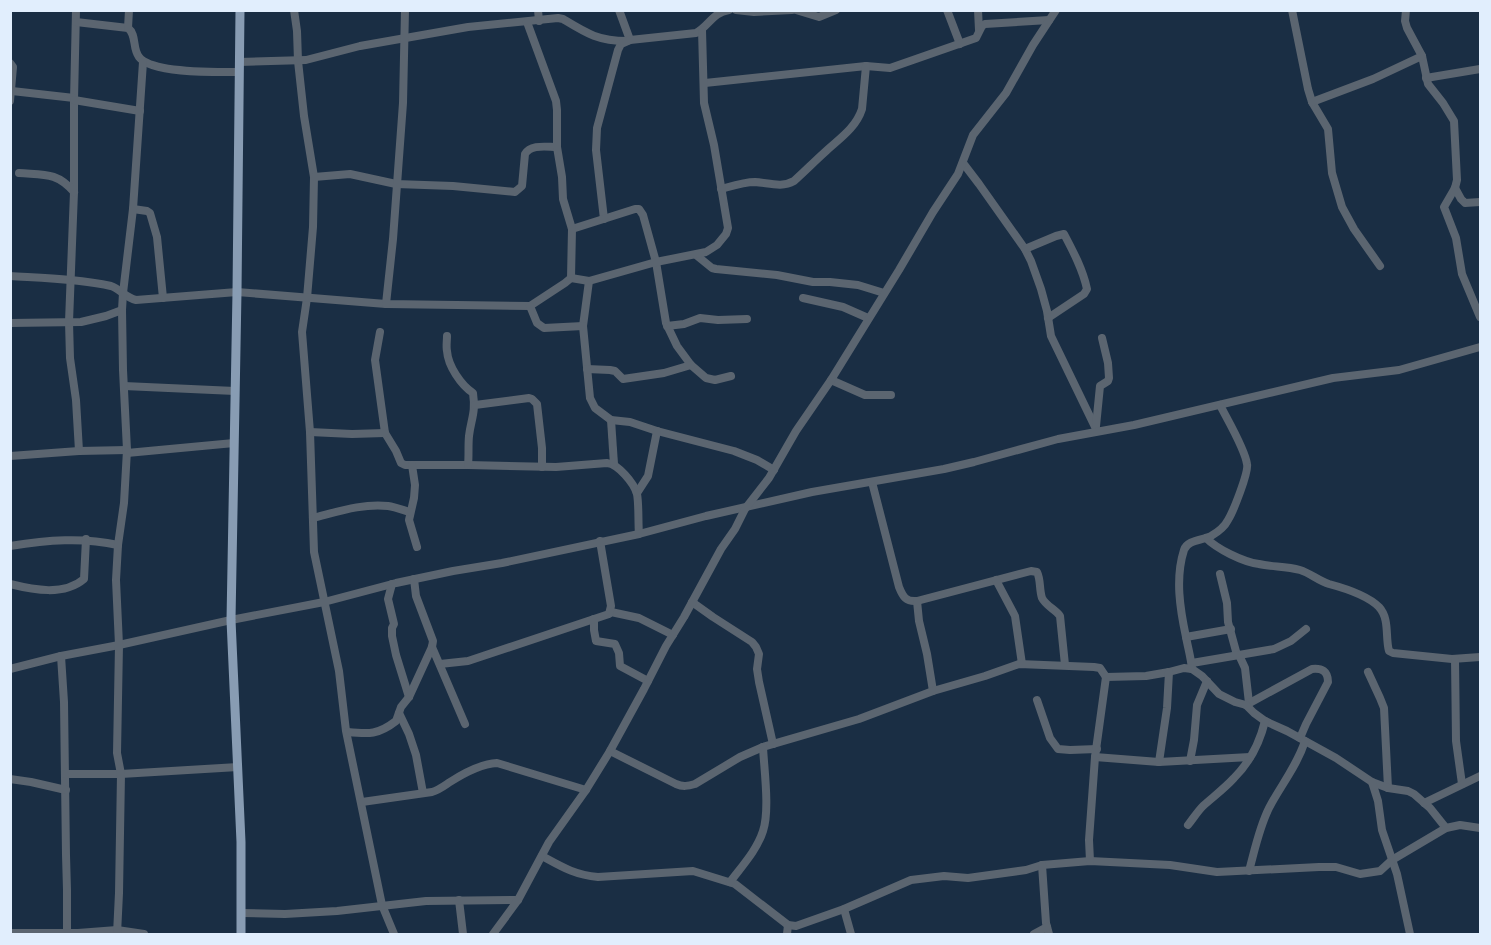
<svg xmlns="http://www.w3.org/2000/svg" width="1491" height="945" font-family="'Public Sans',sans-serif">
	<style>
		.lines { fill: none; stroke-linecap: round; stroke-linejoin: round }
		.minor { stroke: #5b6570; stroke-width: 8 }
		.major { stroke: #889cb3; stroke-width: 9 }
	</style>
	<rect width="100%" height="100%" fill="#1a2e44"/>
	<g class="lines">
		<g class="minor">
			<polyline points="76,10 74,100 74,192 69,322 70,358 76,400 79,451"/>
			<polyline points="294,10 297,31 298,61 304,116 314,177 313,227 307,298 302,332 310,432 314,552 339,671 346,731 382,905 394,934"/>
			<polyline points="538,10 539,21"/>
			<polyline points="619,10 630,40"/>
			<polyline points="736,10 754,12 792,10"/>
			<polyline points="796,10 819,17 836,10"/>
			<polyline points="947,10 960,44"/>
			<polyline points="978,10 979,30"/>
			<polyline points="1292,10 1308,89 1312,102 1328,129 1332,173 1342,207 1354,229 1380,266"/>
			<polyline points="1406,10 1405,21 1407,28 1422,56 1428,84 1443,103 1454,121 1457,180 1455,188 1444,207 1456,238 1462,274 1480,317"/>
			<path d="M76,22L128,28C137,35 132,48 139,57C152,74 218,72 239,72"/>
			<polyline points="128,28 129,10"/>
			<path d="M239,62L306,60L360,46L468,27L558,18L563,19C586,33 598,41 627,41"/>
			<polyline points="10,63 13,67 10,101"/>
			<polyline points="1426,78 1480,69"/>
			<polyline points="705,83 866,66 890,68 976,38 982,26 985,24 1049,20"/>
			<polyline points="12,91 74,98"/>
			<polyline points="74,100 140,111"/>
			<polyline points="1312,102 1373,79 1422,56"/>
			<polyline points="963,163 979,184 1025,249 1031,261 1041,289 1047,311 1051,336 1097,431"/>
			<path d="M19,173C44,175 57,172 74,192"/>
			<path d="M314,177L350,174L396,184L453,186L515,192L522,186L525,154C531,144 546,147 557,147"/>
			<polyline points="1455,188 1461,199 1465,203 1480,202"/>
			<path d="M721,189C732,186 744,182 755,182C769,183 782,188 794,181C805,171 815,161 825,152C839,139 856,128 862,109L866,66"/>
			<polyline points="133,209 147,211 150,213 157,237 163,298"/>
			<path d="M604,219L596,150L597,128L618,50L621,44L630,40L696,33C710,25 712,13 729,10"/>
			<polyline points="572,229 635,209 639,209 643,215 656,262 666,323 677,346 691,365 706,378 715,380 731,376"/>
			<path d="M1025,249L1056,236L1064,234C1073,251 1083,270 1087,289L1084,294L1048,318"/>
			<polyline points="696,255 712,268 716,269 777,275 813,282 830,282 858,285 884,293"/>
			<path d="M10,276C42,278 81,279 111,286C120,289 126,298 136,300L237,292L386,304L530,306L565,283L571,278L572,229L563,199L562,177L557,147V110L556,101L527,22"/>
			<polyline points="571,278 589,281 656,262 706,252 717,245 726,234 728,228 714,145 704,103 702,30"/>
			<polyline points="589,281 583,326 590,398 595,408 611,420 630,422 657,431 734,451 757,460 774,470"/>
			<polyline points="803,298 843,307 868,318"/>
			<polyline points="386,304 393,239 403,103 405,10"/>
			<polyline points="530,306 537,323 544,328 583,326"/>
			<polyline points="10,323 81,322 106,316 122,310"/>
			<polyline points="667,326 684,324 700,318 718,320 747,319"/>
			<path d="M380,332L375,360L385,433L396,451L401,463L405,465H468L556,467L607,463C618,464 634,483 637,494C639,504 638,523 639,534"/>
			<path d="M447,336C447,341 446,346 447,351C448,366 461,385 473,393C476,413 471,419 469,436C468,446 469,456 468,465"/>
			<polyline points="587,369 610,370 615,371 623,379 664,373 691,365"/>
			<polyline points="831,380 865,395 891,395"/>
			<polyline points="124,386 235,391"/>
			<polyline points="475,405 529,398 532,399 537,404 542,448 542,467"/>
			<polyline points="611,420 614,464"/>
			<polyline points="1096,426 1100,386 1108,381 1109,378 1108,363 1102,338"/>
			<polyline points="310,432 352,434 385,433"/>
			<polyline points="127,453 234,443"/>
			<polyline points="10,456 79,451 127,450"/>
			<polyline points="412,465 415,485 414,498 409,520 417,547"/>
			<path d="M872,482L899,587C903,597 906,602 917,601L1031,571L1037,572C1041,580 1039,589 1042,598C1046,606 1055,609 1060,616L1065,665"/>
			<polyline points="637,493 648,476 657,431"/>
			<path d="M313,518C337,512 363,503 388,506C395,507 403,510 410,512"/>
			<path d="M1206,538C1217,549 1243,562 1259,564C1272,567 1286,566 1300,570C1310,573 1319,581 1329,584C1344,588 1367,595 1379,607C1390,619 1385,637 1389,651L1393,653L1452,659L1480,657"/>
			<path d="M10,546C47,540 83,537 118,545"/>
			<polyline points="1220,574 1227,603 1228,622 1237,655"/>
			<polyline points="996,580 1015,616 1022,664"/>
			<path d="M10,584C34,590 64,596 84,579L86,539"/>
			<polyline points="392,584 388,599 394,624 392,628 392,636 396,655 409,697"/>
			<polyline points="917,601 919,621 927,654 933,691"/>
			<polyline points="692,602 713,617 752,642 756,647 759,654 757,669 759,682 773,744"/>
			<polyline points="611,612 639,618 673,635"/>
			<polyline points="594,619 594,630 596,641 615,644 619,653 620,666 648,681"/>
			<polyline points="1186,637 1231,629"/>
			<polyline points="432,647 465,724"/>
			<polyline points="1239,655 1245,668 1249,703"/>
			<polyline points="61,656 64,702 66,855 67,890 67,934"/>
			<polyline points="1455,659 1456,741 1462,784"/>
			<polyline points="1192,663 1274,649 1291,641 1306,629"/>
			<polyline points="440,664 468,661 609,614 611,606 600,541"/>
			<polyline points="10,669 61,656 119,645 231,620 324,602 396,583 453,571 502,563 639,534 706,516 812,492 944,469 974,462 1058,439 1134,425 1333,378 1399,370 1480,347"/>
			<path d="M1192,669C1191,658 1188,648 1186,637C1180,609 1175,578 1184,550C1187,540 1203,540 1211,536C1218,532 1225,526 1228,520C1233,512 1249,472 1247,464C1245,449 1227,419 1220,405"/>
			<polyline points="1368,672 1380,698 1384,708 1388,788"/>
			<polyline points="1037,700 1050,738 1058,749 1070,750 1097,749"/>
			<path d="M1246,705L1312,669C1322,668 1328,671 1328,682L1306,724L1300,738"/>
			<polyline points="399,713 409,734 416,755 423,793"/>
			<path d="M347,732C369,734 378,735 396,721L401,707L409,697L432,647L433,641L416,596L414,579"/>
			<path d="M610,751L676,784C683,787 688,786 695,784L740,757L763,747L859,719L933,691L985,676L1019,664L1094,667L1100,668L1106,677L1146,676L1169,672L1184,668L1192,669L1202,676L1219,694L1235,702L1246,705L1254,713L1265,721L1287,731L1336,758L1372,782L1388,788L1408,791L1414,794L1430,808L1446,828"/>
			<polyline points="1095,757 1159,762 1250,757"/>
			<polyline points="1190,761 1194,740 1197,705 1207,681"/>
			<polyline points="1159,762 1167,708 1169,672"/>
			<polyline points="65,774 121,774 238,767"/>
			<polyline points="10,779 31,782 66,790"/>
			<polyline points="1372,782 1378,801 1382,830 1397,874 1410,934"/>
			<path d="M362,802L432,792C439,790 444,786 450,782C464,773 480,764 497,763L586,790"/>
			<polyline points="1424,803 1480,776"/>
			<path d="M1188,825C1193,819 1197,812 1203,806C1213,797 1225,788 1234,778C1250,762 1260,742 1265,721"/>
			<path d="M542,856C562,867 575,875 598,877L693,871L735,884L788,925L796,926L844,909L911,880L944,876L968,878L1026,870L1042,865L1090,861L1170,865L1217,872L1319,867H1336L1360,874L1380,871L1392,860L1446,828L1460,825L1480,828"/>
			<polyline points="1090,861 1089,840 1095,757 1106,677"/>
			<polyline points="1042,865 1046,923 1049,934"/>
			<path d="M1249,871C1255,849 1259,828 1269,808C1281,785 1297,766 1305,741"/>
			<path d="M730,882C742,866 757,850 763,831C770,810 764,769 763,747"/>
			<polyline points="459,900 463,934"/>
			<polyline points="844,909 851,934"/>
			<polyline points="242,913 285,914 337,911 426,901 518,900"/>
			<polyline points="10,933 78,933 117,930 144,934"/>
			<polyline points="117,934 119,893 121,774 117,753 119,645 116,580 118,545 124,503 127,450 123,370 122,310 123,293 133,209 143,62"/>
			<polyline points="493,934 518,900 549,842 586,790 610,751 644,689 666,646 684,617 721,549 735,529 745,509 769,478 796,431 831,380 899,270 933,212 958,174 973,135 1006,93 1033,45 1056,10"/>
			<polyline points="787,934 788,925"/>
			<polyline points="1034,934 1047,927"/>
		</g>
		<polyline class="major" points="240,10 237,292 231,620 241,842 241,934"/>
	</g>
	<rect width="1491" height="945" fill="none" stroke="#e1eefd" stroke-width="24"/>
</svg>
